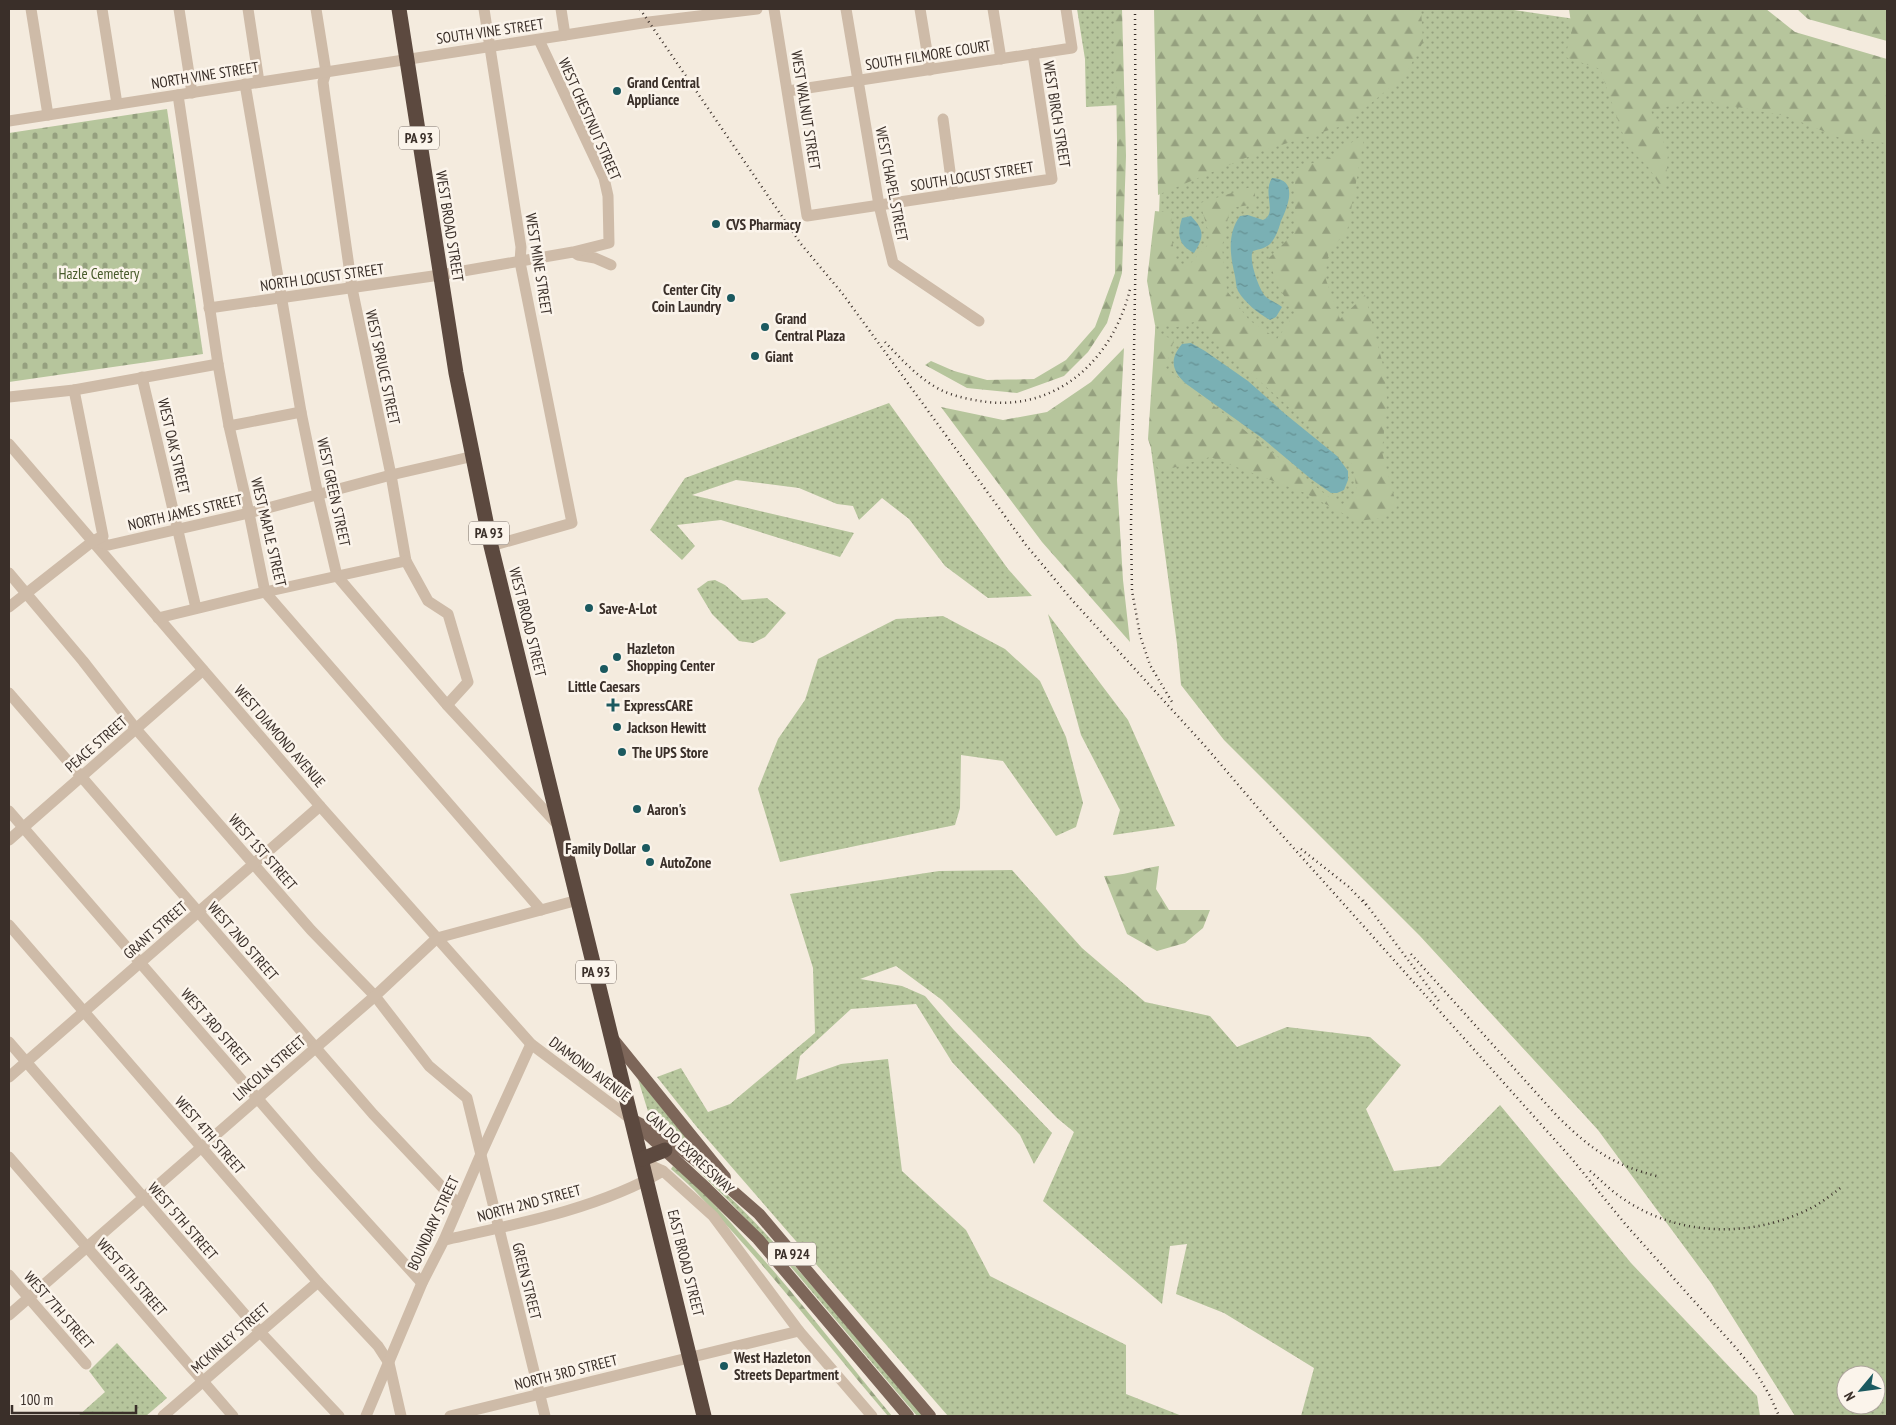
<svg xmlns="http://www.w3.org/2000/svg" width="1896" height="1425" font-family="'PT Sans Narrow',sans-serif">
	<style>
		.grass { fill: url(#grass-dots); fill-rule: evenodd }
		.forest { fill: url(#forest-firs) }
		.cemetery { fill: url(#cemetery-stones) }
		.water { fill: url(#water-ripples) }
		.lines { fill: none; stroke-linecap: round; stroke-linejoin: round }
		.minor { stroke: #cebba8; stroke-width: 11 }
		.major { stroke: #7d6659; stroke-width: 12 }
		.highway { stroke: #5c493f; stroke-width: 15 }
		.rail { stroke: #3a2f29; stroke-width: 2.5; stroke-dasharray: 1 4; stroke-linecap: butt }
		.poi-dot { fill: #1b595f; stroke: #fbf4eb; stroke-width: 2 }
		.labels { text-anchor: middle; dominant-baseline: central; stroke-width: 5; stroke-linejoin: round; paint-order: stroke }
		.shield { fill: #fbf4eb; stroke: #746a63; stroke-width: 1 }
		.shield-label { font-size: 14px; font-weight: bold; fill: #3a2f29 }
		.street-label { font-size: 15px; fill: #3a2f29; stroke: #fbf4eb }
		.poi-label { font-size: 15px; font-weight: bold; fill: #3a2f29; stroke: #fbf4eb; text-anchor: start }
		.park-label { font-size: 15px; fill: #485b2b; stroke: #fbf4eb }
	</style>
	<defs>
		<pattern id="grass-dots" width="8" height="8" patternUnits="userSpaceOnUse" patternTransform="scale(1.25)"><rect width="8" height="8" fill="#b6c59c"/><path d="M2 2h.1M6 6h.1" fill="none" stroke="#95a07f" stroke-width="1.8" stroke-linecap="round"/></pattern>
		<pattern id="forest-firs" width="22" height="20" patternUnits="userSpaceOnUse" patternTransform="scale(1.25)"><rect width="22" height="20" fill="#b6c59c"/><path d="M5 1l3.5 6h-7zM16 11l3.5 6h-7z" fill="#95a07f"/></pattern>
		<pattern id="cemetery-stones" width="16" height="16" patternUnits="userSpaceOnUse" patternTransform="scale(1.25)"><rect width="16" height="16" fill="#b6c59c"/><path d="M2 7V4a2 2 0 0 1 4 0v3zM10 15v-3a2 2 0 0 1 4 0v3z" fill="#95a07f"/></pattern>
		<pattern id="water-ripples" width="26" height="14" patternUnits="userSpaceOnUse" patternTransform="scale(1.25)"><rect width="26" height="14" fill="#7ab0b4"/><path d="M2 4q2-2 4 0t4 0M15 11q2-2 4 0t4 0" fill="none" stroke="#659092"/></pattern>
	</defs>
	<rect width="100%" height="100%" fill="#f4ebde"/>
	<g class="grass">
		<polygon points="1077,9 1119,9 1119,105 1086,107 1085,59"/>
		<path d="M1166,9H1507L1887,65V1416H1795L1711,1283L1598,1130L1420,936L1224,740L1181,685L1177,644L1151,449ZM1846,1375H1876V1405H1846Z"/>
		<polygon points="889,403 1008,569 1032,596 988,598 945,566 909,519 882,498 859,520 853,506 837,504 799,488 736,480 692,495 854,533 840,557 721,520 677,525 695,546 682,560 650,530 685,478"/>
		<polygon points="715,580 725,585 742,600 767,598 786,613 765,637 753,643 739,641 712,614 697,589 708,581"/>
		<polygon points="1048,614 1128,720 1175,826 1113,835 1120,810 1081,735"/>
		<polygon points="943,616 1005,649 1040,681 1066,737 1083,803 1076,827 1056,836 1003,761 961,755 960,808 955,825 780,862 758,789 778,739 805,700 818,659 896,619"/>
		<polygon points="1012,870 1082,948 1145,1002 1210,1016 1237,1047 1287,1027 1370,1037 1401,1065 1366,1109 1394,1171 1440,1166 1500,1105 1631,1263 1757,1396 1760,1416 1301,1416 1314,1368 1224,1313 1176,1294 1187,1244 1170,1246 1162,1304 1043,1201 1074,1132 1057,1118 942,1000 896,966 860,979 902,986 925,996 953,1029 1052,1133 1034,1164 1020,1135 952,1062 916,1004 851,1009 800,1056 796,1080 841,1064 888,1059 902,1171 966,1230 990,1276 1126,1345 1126,1394 1182,1416 948,1416 696,1126 657,1077 681,1068 708,1112 730,1104 815,1033 813,968 790,894 939,871"/>
		<polygon points="638,1079 703,1158 650,1118"/>
		<path d="M686,1159C739,1201 783,1252 827,1303C859,1341 891,1379 923,1416H917L785,1260L728,1200Z"/>
		<polygon points="117,1343 167,1398 146,1416 78,1416 105,1392 89,1371"/>
	</g>
	<g class="forest">
		<polygon points="1115,9 1122,9 1126,156 1122,273 1107,323 1088,352 1064,376 1017,393 967,388 925,365 931,361 954,371 987,380 1034,379 1066,360 1095,327 1115,273 1117,142"/>
		<polygon points="1154,9 1421,9 1423,42 1406,74 1345,125 1262,151 1158,195"/>
		<polygon points="1569,9 1766,9 1795,32 1887,59 1887,143 1845,140 1786,116 1695,99 1651,111 1668,153 1665,194 1649,168 1627,146 1600,69 1565,57 1572,30"/>
		<polygon points="1797,9 1887,9 1887,41 1808,19"/>
		<polygon points="1365,133 1347,232 1329,250 1325,277 1340,319 1365,295 1384,369 1387,400 1382,452 1397,507 1383,518 1357,521 1305,493 1210,457 1159,472 1148,439 1155,334 1174,339 1166,368 1340,506 1357,493 1353,465 1194,322 1177,327 1155,325 1147,281 1155,211 1172,213 1170,233 1177,263 1189,265 1211,241 1200,203 1254,186 1256,204 1230,208 1222,247 1227,291 1249,320 1277,339 1295,313 1279,288 1268,259 1295,232 1295,169 1331,157"/>
		<polygon points="1124,348 1117,480 1123,580 1130,642 1042,542 941,407 1003,420 1047,412 1091,382"/>
		<path d="M1159,866L1156,889L1169,910H1210L1203,928L1185,943L1157,951L1127,934L1104,876C1122,876 1140,869 1159,866Z"/>
		<path d="M673,1166C701,1188 724,1215 748,1242C799,1298 844,1358 892,1416H888C835,1354 785,1289 730,1229C711,1208 693,1187 671,1169Z"/>
	</g>
	<polygon class="cemetery" points="167,109 203,354 9,382 9,133"/>
	<g class="water">
		<path d="M1272,178C1299,179 1288,206 1281,221C1279,228 1276,237 1271,243C1266,248 1260,249 1253,251C1248,259 1259,289 1265,296C1270,301 1277,303 1282,307L1276,317L1270,320C1258,313 1245,303 1238,291C1236,287 1236,281 1235,276C1230,255 1227,234 1240,216L1248,215L1263,220C1278,214 1262,193 1272,178Z"/>
		<path d="M1191,216C1205,231 1204,237 1194,253C1178,245 1177,234 1182,218Z"/>
		<path d="M1191,343L1205,351L1248,381L1284,413L1337,456L1348,471V480L1344,490L1337,493H1331L1311,479L1262,438L1185,383C1172,370 1169,360 1182,344Z"/>
	</g>
	<g class="lines">
		<g class="minor">
			<polyline points="31,9 48,115"/>
			<polyline points="102,9 117,104"/>
			<polyline points="179,9 192,93"/>
			<polyline points="248,9 259,82"/>
			<polyline points="316,9 326,72 323,82 324,90 352,288 391,475 406,561 428,601 448,614 468,682 447,705"/>
			<polyline points="484,9 521,247 520,262 572,523 491,546"/>
			<polyline points="561,9 565,35"/>
			<polyline points="774,9 807,216 1052,179 1033,54"/>
			<polyline points="846,9 879,205 893,263 979,321"/>
			<polyline points="920,9 930,70"/>
			<polyline points="993,9 1001,59"/>
			<polyline points="245,84 301,412 318,495 337,576 447,705 559,826"/>
			<polyline points="788,91 1072,48 1066,9"/>
			<polyline points="178,95 218,364 229,426 249,513 265,592 541,910"/>
			<polyline points="943,119 953,194"/>
			<polyline points="9,121 649,22 757,9"/>
			<polyline points="575,253 578,255 595,258 611,265"/>
			<polyline points="209,308 440,275 573,252 609,243 608,196 604,178 539,40"/>
			<polyline points="142,377 196,608"/>
			<polyline points="9,397 74,390 218,364"/>
			<polyline points="229,426 301,412"/>
			<polyline points="9,444 320,806 531,1044 631,1119"/>
			<polyline points="93,541 109,545 249,513 391,475 474,456"/>
			<polyline points="9,573 83,661 136,729 311,930 375,996 429,1066 467,1098 545,1416"/>
			<polyline points="9,607 93,541 103,536 74,390"/>
			<polyline points="158,618 265,592 406,561"/>
			<polyline points="9,693 373,1114 459,1205"/>
			<polyline points="9,811 315,1165 422,1283"/>
			<polyline points="9,840 203,670"/>
			<polyline points="9,925 318,1282 378,1346 389,1363 401,1416"/>
			<polyline points="9,1042 260,1332 339,1416"/>
			<polyline points="9,1077 320,806"/>
			<polyline points="9,1157 233,1416"/>
			<polyline points="643,1162 663,1171 713,1216 799,1331 872,1416"/>
			<path d="M444,1240C517,1224 598,1209 663,1171"/>
			<polyline points="9,1275 86,1364"/>
			<polyline points="9,1315 375,996 437,938 578,900"/>
			<polyline points="163,1416 318,1282"/>
			<polyline points="366,1416 422,1283 444,1240 481,1154 531,1044"/>
			<polyline points="450,1416 799,1331"/>
		</g>
		<g class="major">
			<polyline points="613,1039 725,1177"/>
			<polyline points="631,1119 662,1135 711,1172 759,1214 930,1416"/>
			<polyline points="644,1131 706,1188 758,1239 908,1416"/>
		</g>
		<g class="highway">
			<polyline points="399,9 456,373 491,546 704,1416"/>
			<polyline points="642,1159 665,1150"/>
		</g>
		<g class="rail">
			<polyline points="640,9 801,244 842,293 1026,545 1072,600 1205,746 1264,815 1572,1159 1626,1225 1736,1348 1755,1371 1770,1396 1779,1416"/>
			<polyline points="1135,9 1136,233 1131,528 1132,591 1140,635 1150,665 1172,702"/>
			<path d="M885,342C902,360 920,380 943,391C956,397 973,400 987,402C1061,410 1114,356 1130,289"/>
			<polyline points="1301,849 1349,887 1367,906"/>
			<polyline points="1363,900 1439,1001"/>
			<path d="M1411,954L1558,1117C1593,1151 1613,1165 1660,1177"/>
			<path d="M1590,1171C1602,1181 1612,1192 1625,1200C1682,1238 1756,1238 1815,1206C1825,1200 1834,1193 1843,1186"/>
		</g>
	</g>
	<g class="poi-dot">
		<circle cx="617" cy="91" r="5"/>
		<circle cx="716" cy="224" r="5"/>
		<circle cx="731" cy="298" r="5"/>
		<circle cx="765" cy="327" r="5"/>
		<circle cx="755" cy="356" r="5"/>
		<circle cx="589" cy="608" r="5"/>
		<circle cx="617" cy="657" r="5"/>
		<circle cx="604" cy="669" r="5"/>
		<path d="M610.5 697.5h5v5h5v5h-5v5h-5v-5h-5v-5h5z"/>
		<circle cx="617" cy="727" r="5"/>
		<circle cx="622" cy="752" r="5"/>
		<circle cx="637" cy="809" r="5"/>
		<circle cx="646" cy="848" r="5"/>
		<circle cx="650" cy="862" r="5"/>
		<circle cx="724" cy="1366" r="5"/>
	</g>
	<g class="labels">
		<g class="shield">
			<rect x="399" y="126.5" width="40" height="23" rx="4"/>
			<rect x="469" y="521.5" width="40" height="23" rx="4"/>
			<rect x="576" y="960.5" width="40" height="23" rx="4"/>
			<rect x="768" y="1242.5" width="48" height="23" rx="4"/>
		</g>
		<g class="shield-label">
			<text x="419" y="138">PA 93</text>
			<text x="489" y="533">PA 93</text>
			<text x="596" y="972">PA 93</text>
			<text x="792" y="1254">PA 924</text>
		</g>
		<g class="street-label">
			<text transform="translate(490 31) rotate(-8)">SOUTH VINE STREET</text>
			<text transform="translate(928 55) rotate(-9)">SOUTH FILMORE COURT</text>
			<text transform="translate(205 75) rotate(-9)">NORTH VINE STREET</text>
			<text transform="translate(806 110) rotate(81)">WEST WALNUT STREET</text>
			<text transform="translate(1057 114) rotate(81)">WEST BIRCH STREET</text>
			<text transform="translate(590 119) rotate(66)">WEST CHESTNUT STREET</text>
			<text transform="translate(972 176) rotate(-9)">SOUTH LOCUST STREET</text>
			<text transform="translate(892 184) rotate(79)">WEST CHAPEL STREET</text>
			<text transform="translate(450 226) rotate(81)">WEST BROAD STREET</text>
			<text transform="translate(539 264) rotate(81)">WEST MINE STREET</text>
			<text transform="translate(322 277) rotate(-8)">NORTH LOCUST STREET</text>
			<text transform="translate(383 367) rotate(78)">WEST SPRUCE STREET</text>
			<text transform="translate(174 446) rotate(77)">WEST OAK STREET</text>
			<text transform="translate(334 492) rotate(78)">WEST GREEN STREET</text>
			<text transform="translate(185 512) rotate(-13)">NORTH JAMES STREET</text>
			<text transform="translate(269 532) rotate(77)">WEST MAPLE STREET</text>
			<text transform="translate(528 622) rotate(76)">WEST BROAD STREET</text>
			<text transform="translate(280 736) rotate(49)">WEST DIAMOND AVENUE</text>
			<text transform="translate(96 744) rotate(-41)">PEACE STREET</text>
			<text transform="translate(263 852) rotate(49)">WEST 1ST STREET</text>
			<text transform="translate(155 930) rotate(-41)">GRANT STREET</text>
			<text transform="translate(243 941) rotate(49)">WEST 2ND STREET</text>
			<text transform="translate(216 1027) rotate(49)">WEST 3RD STREET</text>
			<text transform="translate(269 1068) rotate(-41)">LINCOLN STREET</text>
			<text transform="translate(590 1069) rotate(37)">DIAMOND AVENUE</text>
			<text transform="translate(210 1135) rotate(49)">WEST 4TH STREET</text>
			<text transform="translate(690 1152) rotate(43)">CAN DO EXPRESSWAY</text>
			<text transform="translate(529 1203) rotate(-15)">NORTH 2ND STREET</text>
			<text transform="translate(183 1221) rotate(49)">WEST 5TH STREET</text>
			<text transform="translate(433 1223) rotate(-65)">BOUNDARY STREET</text>
			<text transform="translate(686 1263) rotate(76)">EAST BROAD STREET</text>
			<text transform="translate(132 1277) rotate(49)">WEST 6TH STREET</text>
			<text transform="translate(527 1281) rotate(76)">GREEN STREET</text>
			<text transform="translate(59 1310) rotate(49)">WEST 7TH STREET</text>
			<text transform="translate(230 1338) rotate(-41)">MCKINLEY STREET</text>
			<text transform="translate(566 1372) rotate(-14)">NORTH 3RD STREET</text>
		</g>
		<g class="poi-label">
			<text x="627" y="82">Grand Central<tspan x="627" dy="17">Appliance</tspan></text>
			<text x="726" y="224">CVS Pharmacy</text>
			<text x="721" y="289" text-anchor="end">Center City<tspan x="721" dy="17">Coin Laundry</tspan></text>
			<text x="775" y="318">Grand<tspan x="775" dy="17">Central Plaza</tspan></text>
			<text x="765" y="356">Giant</text>
			<text x="599" y="608">Save-A-Lot</text>
			<text x="627" y="648">Hazleton<tspan x="627" dy="17">Shopping Center</tspan></text>
			<text x="604" y="686" text-anchor="middle">Little Caesars</text>
			<text x="624" y="705">ExpressCARE</text>
			<text x="627" y="727">Jackson Hewitt</text>
			<text x="632" y="752">The UPS Store</text>
			<text x="647" y="809">Aaron's</text>
			<text x="636" y="848" text-anchor="end">Family Dollar</text>
			<text x="660" y="862">AutoZone</text>
			<text x="734" y="1357">West Hazleton<tspan x="734" dy="17">Streets Department</tspan></text>
		</g>
		<g class="park-label">
			<text x="99" y="273">Hazle Cemetery</text>
		</g>
	</g>
	<rect width="1896" height="1425" fill="none" stroke="#3a2f29" stroke-width="20"/>
	<g transform="translate(1861 1390) rotate(241)"><circle r="24" fill="#fbf4eb" stroke="#aea59d"/>
	<path d="M0-4L9 19L0 12L-9 19Z" fill="#1b595f"/>
	<text y="-8" font-size="14" font-weight="bold" text-anchor="middle" fill="#3a2f29">N</text>
	</g>
	<path d="M12 1405v8h124v-8" fill="none" stroke="#3a2f29" stroke-width="2.5"/>
	<text x="20" y="1405" font-size="15" fill="#3a2f29" stroke="#fbf4eb" stroke-width="4" paint-order="stroke">100 m</text>
</svg>
